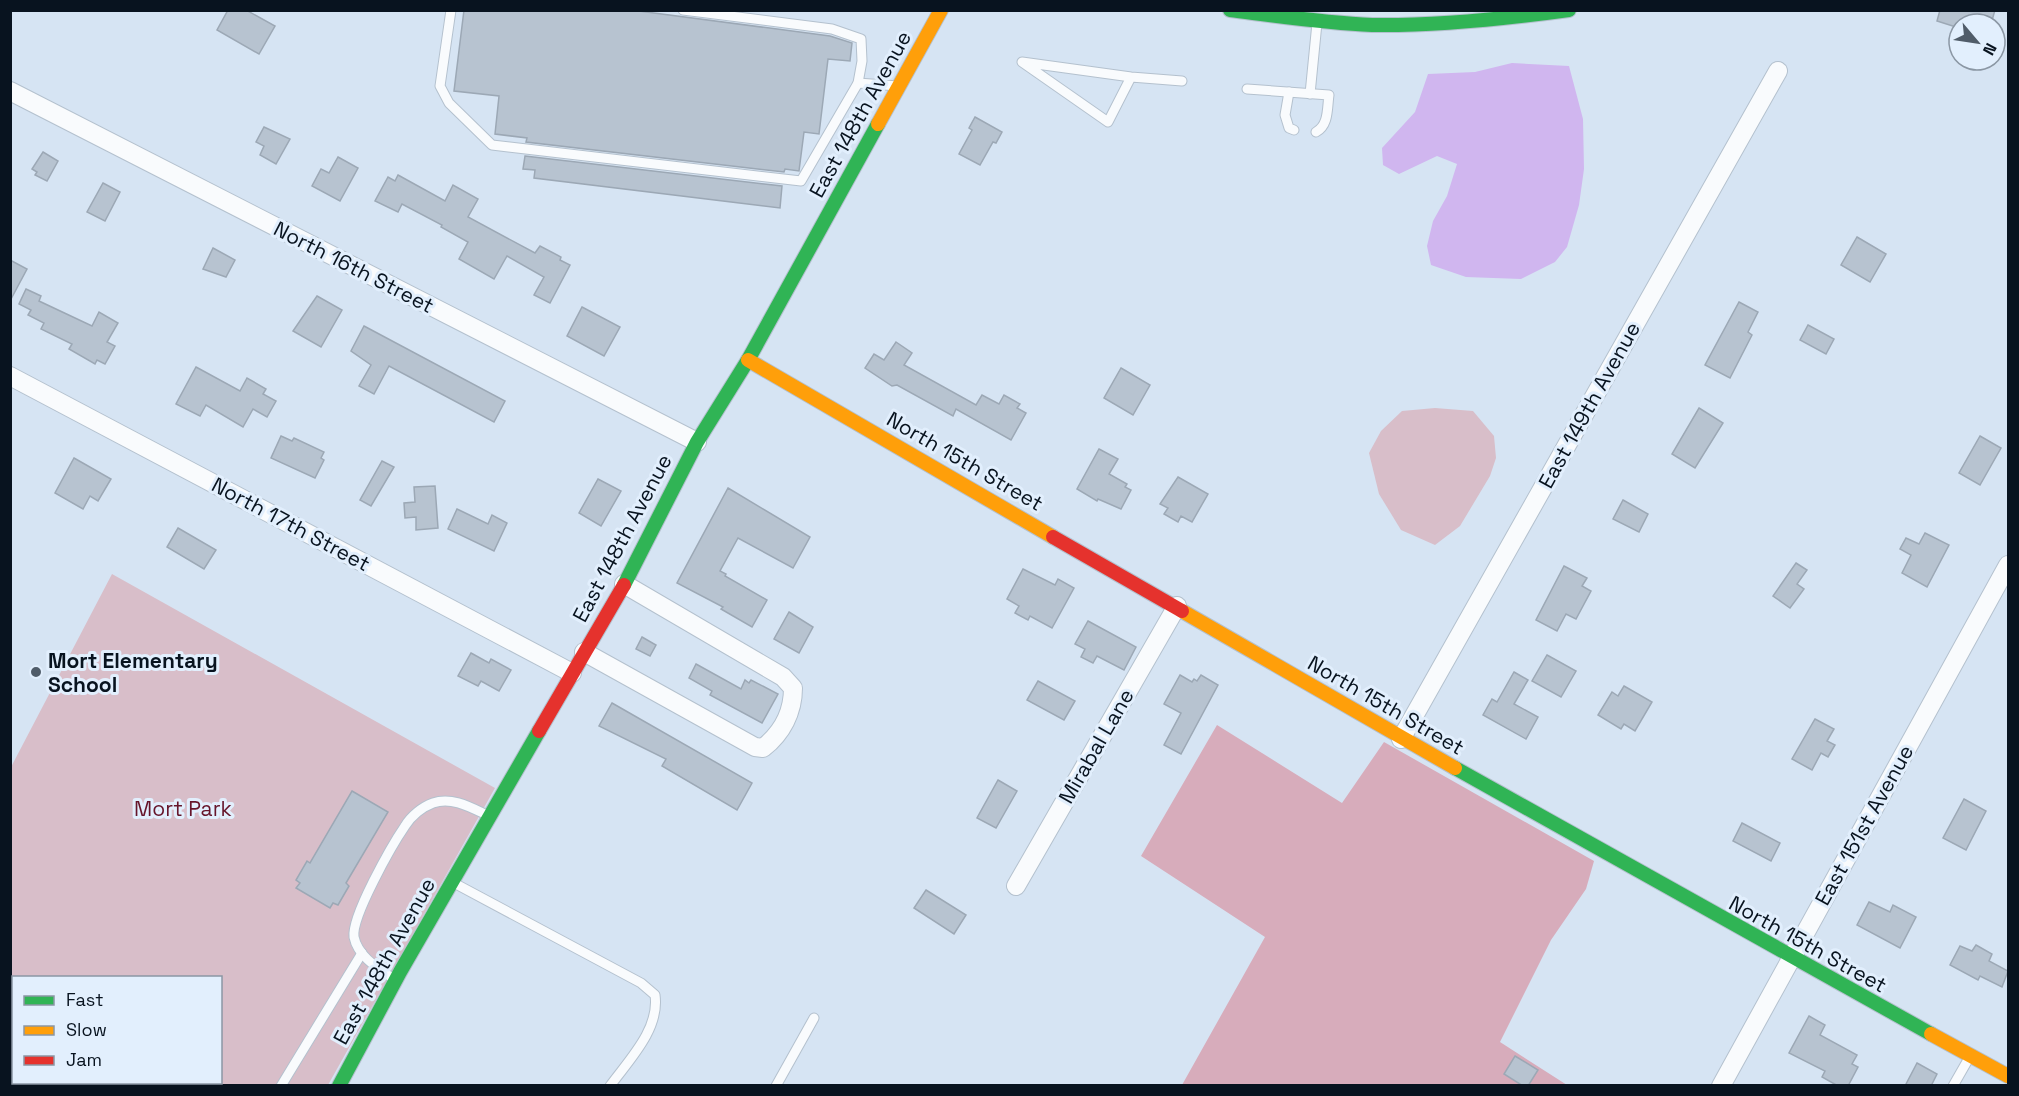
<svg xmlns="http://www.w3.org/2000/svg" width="2019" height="1096" font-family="'Space Grotesk',sans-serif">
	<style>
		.green { fill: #d8bec9; fill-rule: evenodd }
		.forest { fill: #d7acbb }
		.water { fill: #d0b6ef }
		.building { fill: #b7c3d0; stroke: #9ca8b5; stroke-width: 1.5 }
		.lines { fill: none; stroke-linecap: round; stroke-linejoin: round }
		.lane-casing { stroke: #b4c1ce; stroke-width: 11 }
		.street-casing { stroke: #b4c1ce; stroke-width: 20 }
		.fast-casing { stroke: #b4c1ce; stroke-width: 16 }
		.slow-casing { stroke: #b4c1ce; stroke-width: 16 }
		.jam-casing { stroke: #b4c1ce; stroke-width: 16 }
		.lane { stroke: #f9fbfd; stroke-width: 9 }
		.street { stroke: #f9fbfd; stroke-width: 18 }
		.fast { stroke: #30b455; stroke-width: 14 }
		.slow { stroke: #ff9f0a; stroke-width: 14 }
		.jam { stroke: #e5322d; stroke-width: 14 }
		.poi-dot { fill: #505c69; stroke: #e2effd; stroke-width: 2 }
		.labels { text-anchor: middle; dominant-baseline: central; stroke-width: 6; stroke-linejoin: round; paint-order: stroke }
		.street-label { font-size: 21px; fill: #08131f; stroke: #e2effd }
		.poi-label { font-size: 21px; font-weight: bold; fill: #08131f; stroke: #e2effd; text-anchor: start }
		.park-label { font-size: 21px; fill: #66152b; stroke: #e2effd }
	</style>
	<rect width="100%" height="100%" fill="#d6e4f3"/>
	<g class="green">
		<polygon points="1435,408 1473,411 1494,436 1496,458 1490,476 1460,526 1435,545 1401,530 1379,494 1369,453 1381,431 1402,411"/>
		<path d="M112,574L495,788L328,1085L11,1086L10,769ZM14,978H220V1082H14Z"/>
	</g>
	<polygon class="forest" points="1217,725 1342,803 1384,742 1594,861 1586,889 1551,940 1500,1042 1567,1085 1182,1085 1265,937 1141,856"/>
	<polygon class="water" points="1512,63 1569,66 1583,119 1584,169 1579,205 1567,247 1555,262 1521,279 1466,277 1431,265 1427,246 1433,221 1447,196 1457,164 1437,156 1399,174 1383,165 1382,148 1415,112 1428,74 1475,72"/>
	<g class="building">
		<polygon points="228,10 246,10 275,26 259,54 217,30"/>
		<polygon points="464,10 631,10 830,36 852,43 850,61 828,59 819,134 804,132 799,171 785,169 784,172 526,142 527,138 495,134 499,96 454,91"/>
		<polygon points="1940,10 1995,10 1991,24 1959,24 1959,28 1937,21"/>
		<polygon points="975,117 1002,132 996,143 993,142 980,165 959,154 972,130 969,128"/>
		<polygon points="264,127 290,139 276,164 260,155 264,146 256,142"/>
		<polygon points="43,152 58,161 47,181 35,175 37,172 32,169"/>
		<polygon points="525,156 782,186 780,208 534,178 535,170 523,169"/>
		<polygon points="338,157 358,168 340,201 312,186 321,169 329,173"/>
		<polygon points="398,175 445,201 453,185 478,199 468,217 535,253 540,246 561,257 560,260 570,265 550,303 534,295 544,277 507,256 494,279 459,259 468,242 441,227 442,225 402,204 398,212 375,201 388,177 395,181"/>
		<polygon points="103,183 120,192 105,221 87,212"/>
		<polygon points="1857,237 1886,254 1870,282 1841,265"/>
		<polygon points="213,248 235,260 226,277 203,269"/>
		<polygon points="10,260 27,269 10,301"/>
		<polygon points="26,289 41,296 39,301 92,326 99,312 118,323 107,342 115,346 105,364 97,360 95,364 69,349 72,344 41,329 44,323 28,315 31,310 19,304"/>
		<polygon points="317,296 342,310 321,347 293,331"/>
		<polygon points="1739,302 1758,312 1748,332 1752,335 1730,378 1705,365"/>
		<polygon points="582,307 620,327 604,356 567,336"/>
		<polygon points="1808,325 1834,339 1826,354 1800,340"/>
		<polygon points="364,326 505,401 494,422 389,366 374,394 359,386 371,365 351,351"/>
		<polygon points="896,342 912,353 904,365 976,405 982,395 999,404 1004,395 1020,404 1017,408 1026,413 1011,440 956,409 953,416 897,385 892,386 865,368 874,354 884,360"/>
		<polygon points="196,367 240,391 247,378 266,389 263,394 276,401 267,417 253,409 243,427 206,405 200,416 176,404"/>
		<polygon points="1121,368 1150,385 1133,415 1104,398"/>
		<polygon points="1699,408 1723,423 1695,468 1672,454"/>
		<polygon points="281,436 292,441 294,438 324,452 321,458 324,460 315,478 271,458"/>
		<polygon points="1980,436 2001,448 1980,485 1959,473"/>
		<polygon points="1099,449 1118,459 1109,474 1127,484 1125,487 1131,490 1121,509 1098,499 1097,501 1077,489"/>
		<polygon points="74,458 111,479 98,501 90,496 83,509 55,493"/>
		<polygon points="382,461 394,467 371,506 360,500"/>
		<polygon points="1178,477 1208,494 1192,522 1181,516 1178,522 1164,514 1168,508 1160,504"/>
		<polygon points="598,479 621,491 601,526 579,513"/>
		<polygon points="435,486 438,528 416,530 416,517 405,518 404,503 415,502 414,487"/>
		<polygon points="728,488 810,537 793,568 738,538 720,571 726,574 725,576 767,600 752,627 721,609 723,607 677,583"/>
		<polygon points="1623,500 1648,514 1639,532 1613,519"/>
		<polygon points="457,509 488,524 492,515 507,523 494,551 448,529"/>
		<polygon points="178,528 216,550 204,569 167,547"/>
		<polygon points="1925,533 1949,545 1927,587 1902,573 1911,555 1900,549 1906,538 1919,544"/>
		<polygon points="1796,563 1807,570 1797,584 1804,589 1790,608 1773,596"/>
		<polygon points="1564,566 1587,578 1582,586 1591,591 1576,619 1566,614 1557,631 1536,620"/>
		<polygon points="1023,569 1055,585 1058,579 1074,588 1052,628 1030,616 1028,620 1015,613 1019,606 1007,599"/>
		<polygon points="789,612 813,627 799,653 774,639"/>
		<polygon points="1088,621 1136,647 1124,670 1097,656 1093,663 1081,657 1085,649 1075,644"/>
		<polygon points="642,637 656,645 650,656 636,649"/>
		<polygon points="471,653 489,663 491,659 511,670 499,691 481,681 478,686 458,676"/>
		<polygon points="1547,655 1576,671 1561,697 1532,681"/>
		<polygon points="696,664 741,689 745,680 749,683 751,680 778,694 762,723 710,695 712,691 689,678"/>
		<polygon points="1514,672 1528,680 1514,704 1538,717 1526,739 1483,715 1492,699 1497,702"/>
		<polygon points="1180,675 1192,682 1194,679 1197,681 1201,675 1218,685 1181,754 1164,745 1181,713 1164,704"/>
		<polygon points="1038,681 1075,701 1064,720 1027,700"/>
		<polygon points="1624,686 1652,702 1635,731 1624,724 1621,729 1598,715 1612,692 1618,696"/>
		<polygon points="612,703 752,783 737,810 662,766 666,759 599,726"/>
		<polygon points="1815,719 1834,729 1827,741 1835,745 1828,757 1821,753 1812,770 1792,759"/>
		<polygon points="998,780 1017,791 996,828 977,818"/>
		<polygon points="352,791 388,812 346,883 349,886 338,905 333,903 330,908 296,888 300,883 296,880 307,861 310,863"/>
		<polygon points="1964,799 1986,811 1966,850 1943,838"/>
		<polygon points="1742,823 1780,843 1771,861 1733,841"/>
		<polygon points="926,890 966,915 954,934 914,908"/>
		<polygon points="1869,902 1890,912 1893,905 1916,917 1900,948 1857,925"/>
		<polygon points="1976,945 1992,954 1989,961 2008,971 2002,987 1980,976 1978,980 1950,965 1960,946 1972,951"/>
		<polygon points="1809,1016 1825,1025 1820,1035 1857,1055 1852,1064 1858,1067 1848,1086 1838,1086 1822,1077 1825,1071 1789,1053"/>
		<polygon points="1515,1056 1538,1070 1528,1086 1523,1086 1504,1074"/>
		<polygon points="1917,1063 1937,1074 1931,1086 1905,1086"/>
	</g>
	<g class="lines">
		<g class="lane-casing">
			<g id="lane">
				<polyline points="451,10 440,86 449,103 492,145 801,181 858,83 862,61 861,39 832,29 683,10"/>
				<polyline points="1131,77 1108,122 1022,62 1131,77 1182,81"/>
				<polyline points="858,83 898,86"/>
				<path d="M1247,89L1329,95C1327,108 1329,125 1316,132"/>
				<polyline points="1289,92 1285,115 1289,128 1294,130"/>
				<polyline points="1310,94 1317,23"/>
				<path d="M454,883L641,983L655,995C660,1029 629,1060 610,1086"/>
				<path d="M394,979C379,969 358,957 354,937C351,917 392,845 405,826C411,816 422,807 433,803C452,796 472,808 489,816"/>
				<polyline points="281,1086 362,953"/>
				<polyline points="776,1086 814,1018"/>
				<polyline points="1953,1086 1969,1058"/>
			</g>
		</g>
		<g class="street-casing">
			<g id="street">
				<polyline points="10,91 697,442"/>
				<polyline points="10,376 572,673"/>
				<path d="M584,652L755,747L763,748C782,733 793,712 793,688L783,677L624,584"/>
				<polyline points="1401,739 1778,71"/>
				<polyline points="1016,886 1177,606"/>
				<polyline points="1721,1086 2008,565"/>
			</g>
		</g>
		<g class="fast-casing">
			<g id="fast">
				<path d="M1230,10C1277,16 1324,23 1372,25C1438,26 1503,19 1569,10"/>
				<polyline points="624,585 697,442 748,360 878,124"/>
				<polyline points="1455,768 1931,1034"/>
				<polyline points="339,1086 400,972 539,731"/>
			</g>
		</g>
		<g class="slow-casing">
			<g id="slow">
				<polyline points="878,124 941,10"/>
				<polyline points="748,360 1053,537"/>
				<polyline points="1182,611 1455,768"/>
				<polyline points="1931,1034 2008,1076"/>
			</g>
		</g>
		<g class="jam-casing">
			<g id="jam">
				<polyline points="1053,537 1182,611"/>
				<polyline points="539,731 624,585"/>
			</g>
		</g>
		<use href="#lane" class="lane"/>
		<use href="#street" class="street"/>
		<use href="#fast" class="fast"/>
		<use href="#slow" class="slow"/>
		<use href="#jam" class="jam"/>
	</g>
	<circle class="poi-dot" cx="36" cy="672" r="6"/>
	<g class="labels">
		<g class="street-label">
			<text transform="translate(860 114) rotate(-61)">East 148th Avenue</text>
			<text transform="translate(354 267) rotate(27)">North 16th Street</text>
			<text transform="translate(1589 405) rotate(-61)">East 149th Avenue</text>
			<text transform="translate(965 461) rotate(30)">North 15th Street</text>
			<text transform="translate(291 524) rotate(28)">North 17th Street</text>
			<text transform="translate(622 538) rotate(-62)">East 148th Avenue</text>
			<text transform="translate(1386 705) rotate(30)">North 15th Street</text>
			<text transform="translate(1096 746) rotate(-60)">Mirabal Lane</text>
			<text transform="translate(1864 825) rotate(-61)">East 151st Avenue</text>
			<text transform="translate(1808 944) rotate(29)">North 15th Street</text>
			<text transform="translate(384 961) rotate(-61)">East 148th Avenue</text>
		</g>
		<g class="poi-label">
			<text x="48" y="660">Mort Elementary<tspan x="48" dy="24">School</tspan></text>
		</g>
		<g class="park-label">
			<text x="183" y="808">Mort Park</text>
		</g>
	</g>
	<rect width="2019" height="1096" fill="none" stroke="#08131f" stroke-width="24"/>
	<rect x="12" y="976" width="210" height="108" fill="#e2effd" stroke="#8b97a4" stroke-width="1.5"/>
	<rect x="24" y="996" width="30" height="9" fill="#30b455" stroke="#8b97a4" stroke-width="1.5"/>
	<text x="66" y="1006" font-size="18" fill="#08131f">Fast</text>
	<rect x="24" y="1026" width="30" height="9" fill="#ff9f0a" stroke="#8b97a4" stroke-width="1.5"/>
	<text x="66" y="1036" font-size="18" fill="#08131f">Slow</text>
	<rect x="24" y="1056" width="30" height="9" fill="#e5322d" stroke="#8b97a4" stroke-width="1.5"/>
	<text x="66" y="1066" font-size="18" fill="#08131f">Jam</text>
	<g transform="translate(1977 42) rotate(119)"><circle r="28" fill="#e2effd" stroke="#8b97a4" stroke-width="1.5"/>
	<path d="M0-4.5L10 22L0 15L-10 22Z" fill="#505c69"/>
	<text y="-9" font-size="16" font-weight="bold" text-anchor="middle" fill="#08131f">N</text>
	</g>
</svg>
